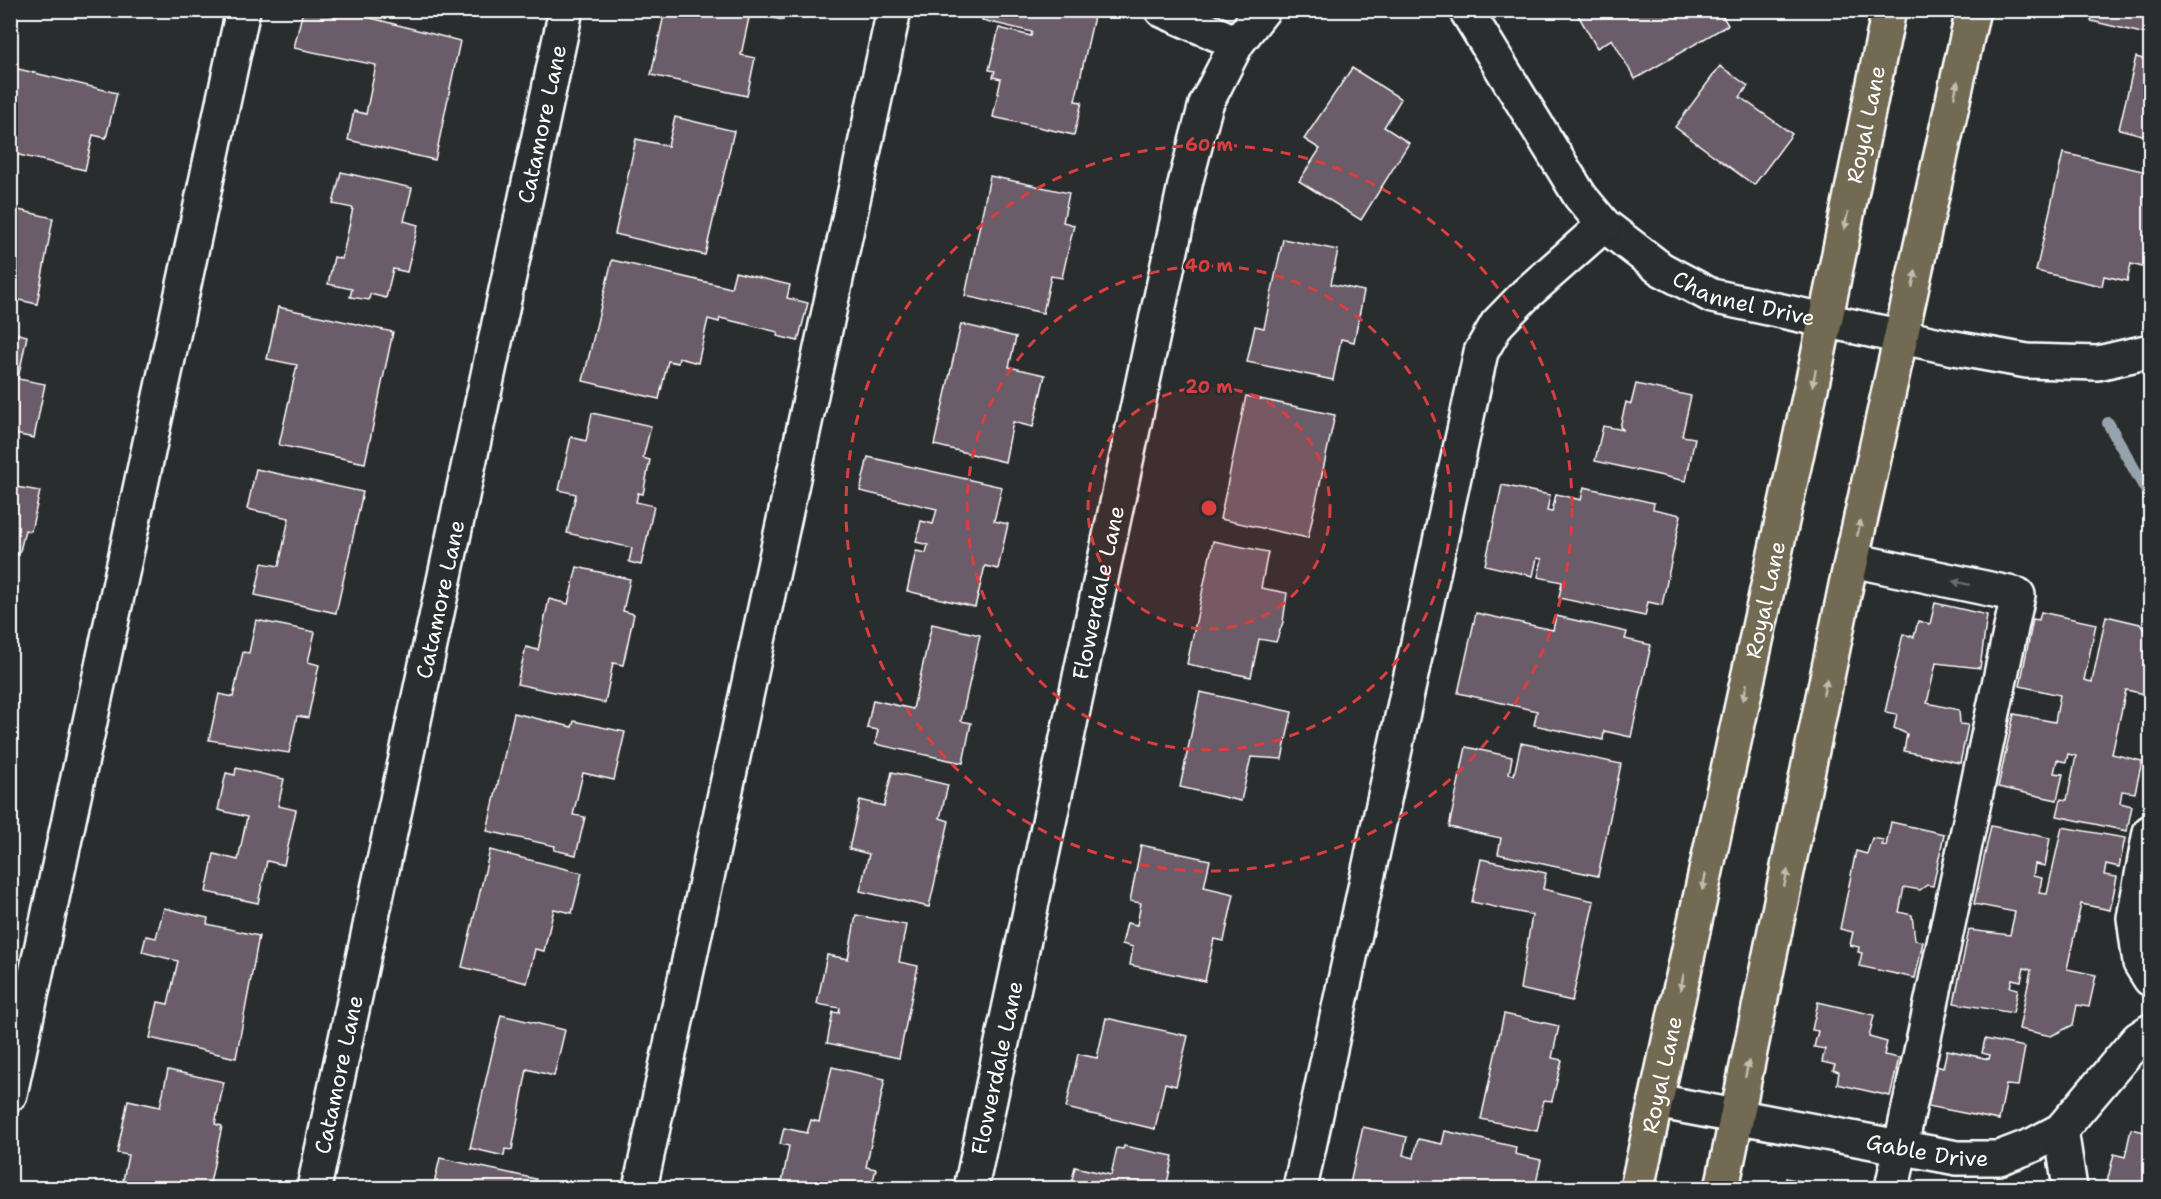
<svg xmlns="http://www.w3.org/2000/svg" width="2161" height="1199" font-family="'Shantell Sans',sans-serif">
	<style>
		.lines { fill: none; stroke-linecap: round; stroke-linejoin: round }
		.stream { stroke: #97a3ac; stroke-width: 12 }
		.building { fill: #6b5c68; stroke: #fff; stroke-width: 1.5 }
		.minor-casing { stroke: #fff; stroke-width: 38 }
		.major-casing { stroke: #fff; stroke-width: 38 }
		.minor { stroke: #2a2d2e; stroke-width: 33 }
		.major { stroke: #736b52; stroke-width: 33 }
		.oneway { fill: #c0bcb1 }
		.oneway2 { fill: #6a6c6d }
		.ring { fill: none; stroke: #da3e3e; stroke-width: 3; stroke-dasharray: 10 8 }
		.labels { text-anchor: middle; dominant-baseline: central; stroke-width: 5; stroke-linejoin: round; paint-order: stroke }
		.street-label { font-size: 22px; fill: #fff; stroke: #2a2d2e }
		.centre { fill: #da3e3e; stroke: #2a2d2e; stroke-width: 3 }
		.ring-label { font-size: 18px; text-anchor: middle; font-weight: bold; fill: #da3e3e; stroke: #2a2d2e; stroke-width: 5; stroke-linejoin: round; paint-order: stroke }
	</style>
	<rect width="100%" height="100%" fill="#2a2d2e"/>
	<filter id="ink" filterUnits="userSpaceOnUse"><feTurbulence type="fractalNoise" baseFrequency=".0167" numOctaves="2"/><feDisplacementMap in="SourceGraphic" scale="12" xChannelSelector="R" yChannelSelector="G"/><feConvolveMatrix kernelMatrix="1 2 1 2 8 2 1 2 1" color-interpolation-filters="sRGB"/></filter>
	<g filter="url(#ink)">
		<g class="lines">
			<polyline class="stream" points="2108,423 2150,497"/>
		</g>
		<g class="building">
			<polygon points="303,10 335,16 336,10 340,10 460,41 435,160 348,140 354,111 366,114 376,65 294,48"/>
			<polygon points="665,10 786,10 783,20 750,13 741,55 755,58 747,96 651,75"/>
			<polygon points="984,10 1087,10 1095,12 1075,101 1082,102 1074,135 993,117 1001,79 993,77 995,71 989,70 999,28 1031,36 1032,32 982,20"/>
			<polygon points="1575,10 1719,10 1728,25 1635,79 1612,39 1597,48"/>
			<polygon points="2094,10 2150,10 2150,35 2091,21"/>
			<polygon points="2136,57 2150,61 2150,137 2119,129"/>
			<polygon points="1720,66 1748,86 1740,97 1792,134 1754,185 1675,127"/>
			<polygon points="10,67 117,93 106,138 93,135 85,170 10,153"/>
			<polygon points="1352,68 1401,99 1384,127 1409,143 1361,220 1299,181 1320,149 1304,139"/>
			<polygon points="675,117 734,131 705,255 615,234 636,139 668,146"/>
			<polygon points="2063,153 2147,172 2145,184 2150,185 2150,269 2131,264 2127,281 2104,276 2102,286 2036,271"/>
			<polygon points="341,172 412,188 404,221 418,225 407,272 393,269 386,298 370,294 369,300 350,297 352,289 328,284 334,257 342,259 353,208 333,204"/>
			<polygon points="990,176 1069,193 1063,222 1074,225 1062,278 1051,276 1043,313 965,296"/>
			<polygon points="10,208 53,218 37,304 10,298"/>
			<polygon points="1283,239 1338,250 1331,284 1364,291 1354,342 1341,339 1333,380 1247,362 1255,326 1264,328"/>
			<polygon points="612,260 731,288 735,272 790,285 787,298 808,303 798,341 777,336 778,332 720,318 719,322 708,319 698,363 679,358 678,363 668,361 659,399 583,381"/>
			<polygon points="278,307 393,332 365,463 279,445 297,365 267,359"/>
			<polygon points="961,324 1016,337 1009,367 1045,375 1033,427 1013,422 1005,462 934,445"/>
			<polygon points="10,332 27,336 18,379 45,384 34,438 10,433"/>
			<polygon points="1636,384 1691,396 1682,436 1695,438 1686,481 1595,461 1603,426 1624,430 1620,427 1626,402 1631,404"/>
			<polygon points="1246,396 1335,415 1308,538 1220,519"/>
			<polygon points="592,413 651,426 643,458 650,460 643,494 638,493 636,502 654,506 641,565 629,562 632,548 567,533 576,494 559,490 571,437 586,441"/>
			<polygon points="868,457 1002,487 994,521 1008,524 998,569 985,566 975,607 907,591 916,551 926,553 928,545 916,542 921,521 933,524 937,509 860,491"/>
			<polygon points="256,469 363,492 336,613 255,595 262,563 279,566 289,518 247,509"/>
			<polygon points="1502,485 1550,495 1547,511 1552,512 1556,494 1581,500 1584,487 1654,503 1653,509 1681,515 1662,605 1648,602 1645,616 1559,598 1562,582 1538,577 1542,559 1537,558 1533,576 1485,565"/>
			<polygon points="10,486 40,491 31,531 25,530 19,555 10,553"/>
			<polygon points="1213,541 1268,552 1261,588 1287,593 1283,622 1276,642 1259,639 1251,677 1187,664"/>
			<polygon points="577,567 630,579 623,611 634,614 623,665 613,663 605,703 517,684 526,647 538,650 549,599 568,604"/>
			<polygon points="1935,603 1987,615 1980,668 1936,663 1927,703 1959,710 1960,724 1968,725 1960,763 1904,751 1907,734 1894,728 1897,714 1885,712 1903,634 1914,637 1918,621 1930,624"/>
			<polygon points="2041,612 2096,624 2084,680 2092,682 2106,616 2140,624 2150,639 2150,695 2126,690 2112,754 2142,761 2135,793 2122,791 2120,803 2132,806 2127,831 2057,816 2061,799 2067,800 2076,756 2068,754 2066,762 2057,760 2054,773 2063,774 2057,800 1998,787 2014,714 2055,722 2060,695 2020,686 2033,619 2039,620"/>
			<polygon points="1476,613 1553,630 1556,616 1627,632 1625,639 1651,645 1631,737 1604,731 1603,740 1534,725 1537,711 1458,693"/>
			<polygon points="256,620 315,632 308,662 319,665 308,718 297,716 289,753 209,740 219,694 233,697 243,652 249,653"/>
			<polygon points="932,624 980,635 961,721 971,723 963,763 875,744 878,730 867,728 873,700 913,709"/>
			<polygon points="1200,692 1292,712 1282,759 1251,757 1241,801 1180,787"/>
			<polygon points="514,713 572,727 574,721 625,732 614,780 583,773 573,815 585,817 576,855 554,850 555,846 487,831"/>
			<polygon points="1521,743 1621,764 1598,876 1498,854 1501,838 1449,827 1466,747 1512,757 1509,774 1514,775"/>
			<polygon points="236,768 284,779 278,806 296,810 284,865 267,861 258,903 206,892 214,854 238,860 247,817 218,810 226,773 235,775"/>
			<polygon points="892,772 948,785 940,818 949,821 929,907 860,891 869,854 849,849 860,800 884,806"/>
			<polygon points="1891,822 1944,834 1933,886 1927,885 1920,890 1904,887 1899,912 1912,915 1915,940 1923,942 1915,978 1859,966 1862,953 1858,952 1859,947 1850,945 1853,932 1840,929 1856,851 1867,854 1872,838 1884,840 1882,845 1886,846"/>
			<polygon points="1991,826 2050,838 2045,866 2035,864 2033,876 2042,878 2039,893 2047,894 2062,827 2125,838 2119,867 2106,864 2104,875 2117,877 2110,910 2081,904 2067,969 2096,975 2089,1007 2077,1005 2073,1025 2051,1036 2019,1029 2031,970 2024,968 2021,981 2012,979 2010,987 2018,989 2013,1013 1954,1003 1969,930 2010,935 2015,912 1974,904"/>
			<polygon points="1141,845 1210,860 1204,887 1234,894 1224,941 1214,939 1205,981 1130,965 1133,947 1122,944 1127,923 1137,925 1141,903 1130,901"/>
			<polygon points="490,850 582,873 572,913 554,909 544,951 535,949 527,983 462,967"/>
			<polygon points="1481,859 1546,873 1543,889 1594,901 1572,1001 1520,989 1532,915 1472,902"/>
			<polygon points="164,908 208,918 207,924 259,936 236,1058 150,1038 158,1002 168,1004 178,961 142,952 146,936 156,938"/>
			<polygon points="856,915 906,925 899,962 918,966 899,1058 827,1043 833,1012 839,1013 840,1008 817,1004 827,955 848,959"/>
			<polygon points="1818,1002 1874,1015 1869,1037 1887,1042 1884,1055 1899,1058 1890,1096 1837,1084 1839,1072 1833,1070 1835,1065 1822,1062 1825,1049 1814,1047 1818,1031 1812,1030"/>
			<polygon points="1504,1014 1559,1026 1552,1058 1562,1060 1552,1101 1544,1100 1537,1131 1481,1119"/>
			<polygon points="501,1015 565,1030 554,1076 527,1069 512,1150 505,1149 504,1156 470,1148"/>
			<polygon points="1106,1018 1188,1036 1176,1086 1165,1083 1155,1129 1066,1108 1078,1054 1097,1058"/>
			<polygon points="1985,1039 2025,1047 2018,1086 2006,1085 1999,1120 1928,1106 1936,1066 1943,1068 1947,1050 1989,1059 1990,1055 1982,1053"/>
			<polygon points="832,1067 885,1079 866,1167 876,1169 871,1188 781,1188 789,1146 780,1144 784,1128 807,1133 811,1120 819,1122"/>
			<polygon points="168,1070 224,1082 215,1124 222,1126 209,1188 133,1188 122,1186 128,1155 117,1153 128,1100 160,1107"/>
			<polygon points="1363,1127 1407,1137 1403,1155 1414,1158 1418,1139 1442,1144 1445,1131 1516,1147 1515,1154 1541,1160 1535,1188 1349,1188"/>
			<polygon points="2131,1129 2150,1133 2150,1188 2118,1188 2106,1186 2114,1154 2125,1157"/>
			<polygon points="1124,1146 1173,1156 1166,1188 1070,1188 1075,1167 1111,1175 1117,1148 1123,1149"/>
			<polygon points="440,1158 536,1179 534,1188 433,1188"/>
			<polygon points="1786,1178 1833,1188 1783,1188"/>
		</g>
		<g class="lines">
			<g class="minor-casing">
				<g id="minor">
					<polyline points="1162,10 1237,43"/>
					<path id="s1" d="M1466,10L1580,196L1604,225L1661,269L1712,296L1949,347L2027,361L2098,363L2150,351"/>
					<polyline points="1852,560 2018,595 1892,1188"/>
					<polyline points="2150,832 2134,918 2140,963 2150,979"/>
					<polyline points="10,1094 243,10"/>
					<path id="s2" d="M1656,1101L1957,1158H1999L2033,1145L2061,1130L2138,1039L2150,1031"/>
					<polyline points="2061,1130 2070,1188"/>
					<path id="s3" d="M314,1188L566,10"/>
					<polyline points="640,1188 894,10"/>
					<path id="s4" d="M971,1188L1186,180L1206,104L1237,43L1263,10"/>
					<polyline points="1300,1188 1481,352 1497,324 1526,294 1604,225"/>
				</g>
			</g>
			<g class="major-casing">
				<g id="major">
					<path id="s5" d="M1637,1188L1818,356L1889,10"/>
					<polyline points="1722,1188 1846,585 1973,10"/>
				</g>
			</g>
			<use href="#minor" class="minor"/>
			<use href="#major" class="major"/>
		</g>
		<defs><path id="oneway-solid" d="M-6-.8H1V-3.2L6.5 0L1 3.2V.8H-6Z" transform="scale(1.5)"/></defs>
		<g class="oneway">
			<use href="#oneway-solid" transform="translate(1956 89) rotate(-78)"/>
			<use href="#oneway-solid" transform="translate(1846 221) rotate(102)"/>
			<use href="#oneway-solid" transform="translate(1914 279) rotate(-78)"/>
			<use href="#oneway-solid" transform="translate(1814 378) rotate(102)"/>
			<use href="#oneway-solid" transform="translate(1859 528) rotate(-78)"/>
			<use href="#oneway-solid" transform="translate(1825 687) rotate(-78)"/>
			<use href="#oneway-solid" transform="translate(1745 692) rotate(102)"/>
			<use href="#oneway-solid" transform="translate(1786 878) rotate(-78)"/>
			<use href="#oneway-solid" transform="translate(1704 882) rotate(102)"/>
			<use href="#oneway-solid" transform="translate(1682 982) rotate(102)"/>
			<use href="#oneway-solid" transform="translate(1747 1069) rotate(-78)"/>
		</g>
		<use class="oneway2" href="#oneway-solid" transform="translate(1961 583) rotate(-168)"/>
	</g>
	<circle cx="1209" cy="508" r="121" fill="#da3e3e" fill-opacity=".12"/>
	<g class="ring">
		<circle cx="1209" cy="508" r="121"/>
		<circle cx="1209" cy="508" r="242"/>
		<circle cx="1209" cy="508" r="363"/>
	</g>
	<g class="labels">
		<g class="street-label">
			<text stroke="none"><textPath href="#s3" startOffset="1088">Catamore Lane</textPath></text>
			<text stroke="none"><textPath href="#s5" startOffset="1088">Royal Lane</textPath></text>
			<text stroke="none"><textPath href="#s1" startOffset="417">Channel Drive</textPath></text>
			<text stroke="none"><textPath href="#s4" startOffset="609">Flowerdale Lane</textPath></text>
			<text stroke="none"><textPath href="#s3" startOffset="602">Catamore Lane</textPath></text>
			<text stroke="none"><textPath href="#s5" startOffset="602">Royal Lane</textPath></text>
			<text stroke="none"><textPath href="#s4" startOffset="123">Flowerdale Lane</textPath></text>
			<text stroke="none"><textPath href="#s3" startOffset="116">Catamore Lane</textPath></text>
			<text stroke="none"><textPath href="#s5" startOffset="116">Royal Lane</textPath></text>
			<text stroke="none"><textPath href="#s2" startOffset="276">Gable Drive</textPath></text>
		</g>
	</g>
	<circle cx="1209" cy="508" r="9" class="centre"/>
	<g class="ring-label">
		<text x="1209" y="151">60 m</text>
		<text x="1209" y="272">40 m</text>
		<text x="1209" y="393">20 m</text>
	</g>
	<rect width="2161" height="1199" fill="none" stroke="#2a2d2e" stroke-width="36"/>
	<rect x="18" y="18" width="2125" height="1163" fill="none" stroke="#fff" stroke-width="2" filter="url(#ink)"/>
</svg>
